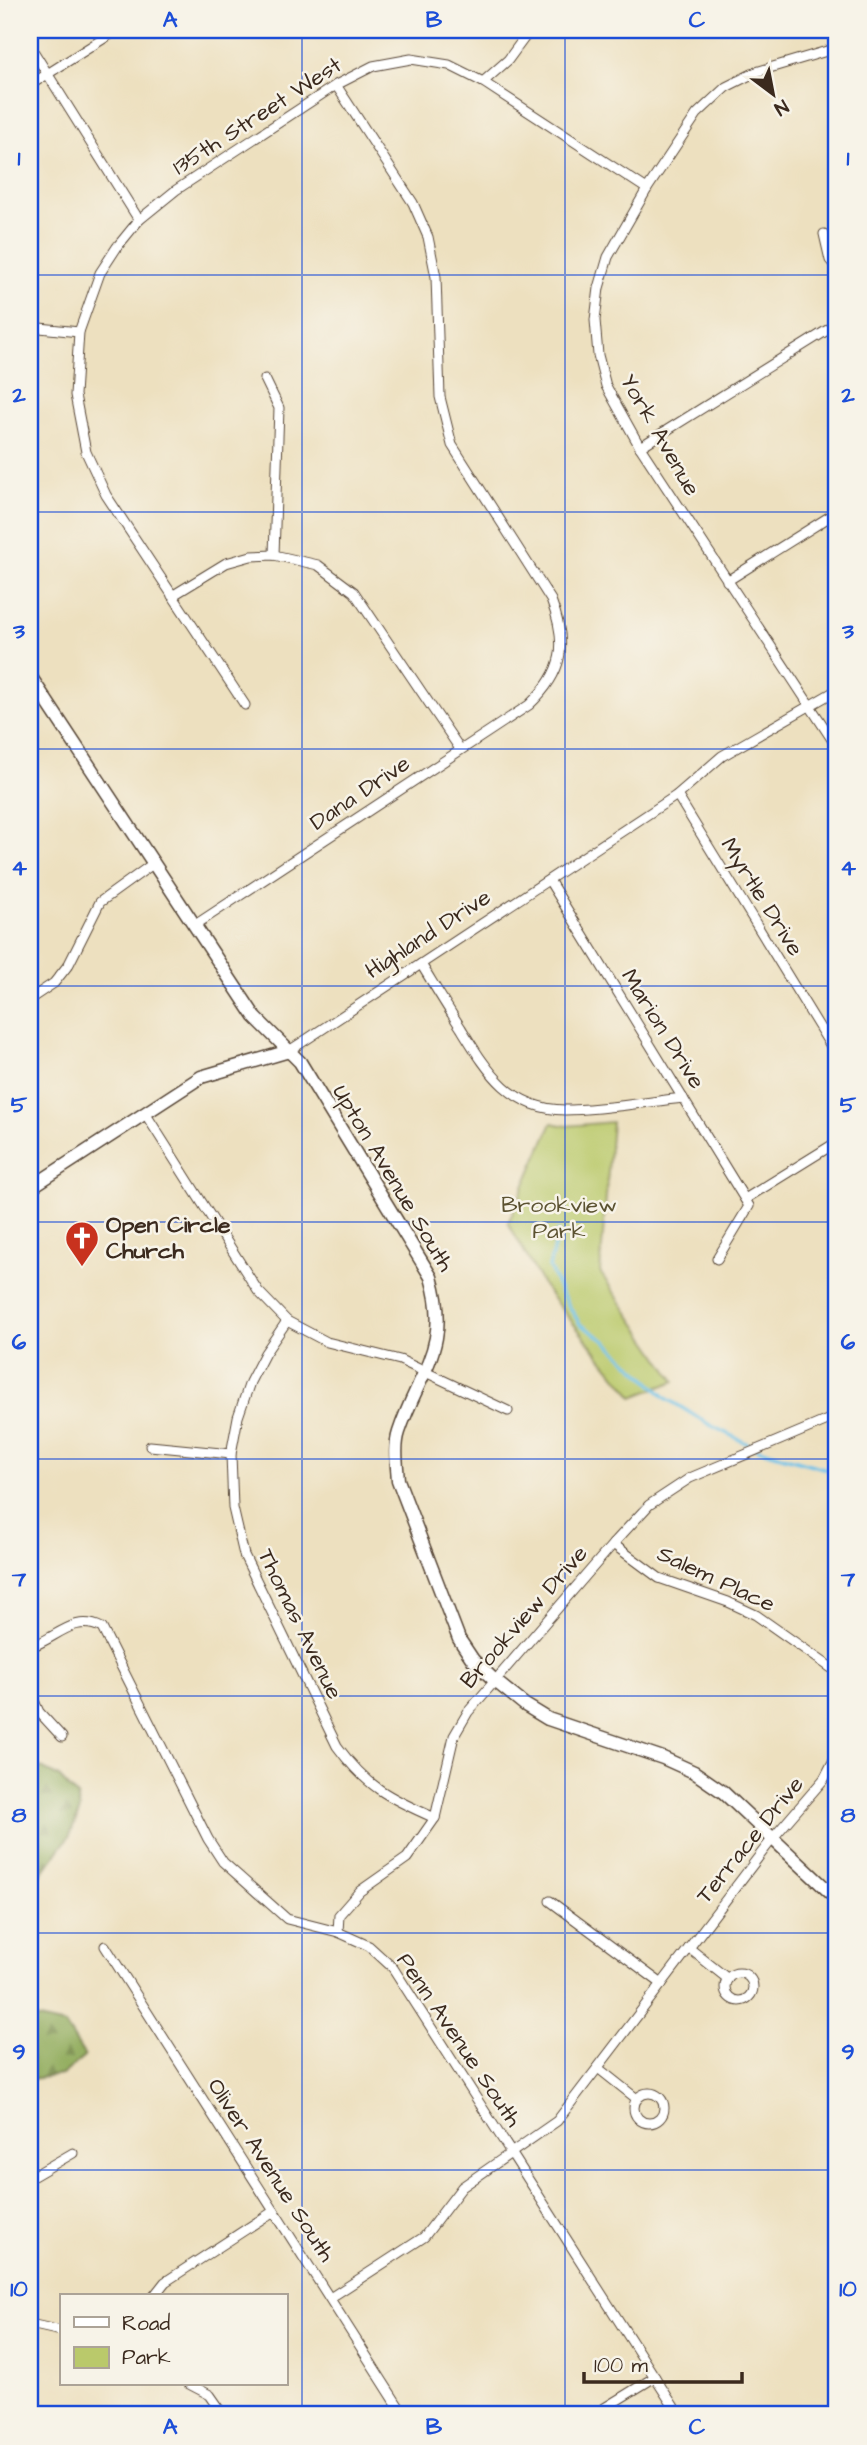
<svg xmlns="http://www.w3.org/2000/svg" width="867" height="2445" font-family="'Architects Daughter',sans-serif">
	<style>
		.forest { fill: url(#forest-firs); stroke: #676c3e; stroke-width: 2 }
		.park { fill: #bac96b; stroke: #7a7a44; stroke-width: 2 }
		.lines { fill: none; stroke-linecap: round; stroke-linejoin: round }
		.stream { stroke: #6ac1e8; stroke-width: 3.5 }
		.minor-casing { stroke: #564536; stroke-width: 11 }
		.tertiary-casing { stroke: #564536; stroke-width: 15 }
		.minor { stroke: #fff; stroke-width: 9 }
		.tertiary { stroke: #fff; stroke-width: 12 }
		.grid { fill: none; stroke: #1d4ed8; stroke-width: 2; stroke-opacity: 0.55 }
		.labels { text-anchor: middle; dominant-baseline: central; stroke-width: 5; stroke-linejoin: round; paint-order: stroke }
		.street-label { font-size: 23px; fill: #3b2a1e; stroke: #f7f3e8 }
		.park-label { font-size: 23px; fill: #5b5231; stroke: #f7f3e8 }
		.poi-label { font-size: 23px; font-weight: bold; fill: #3b2a1e; stroke: #f7f3e8; text-anchor: start }
		.neatline { fill: none; stroke: #1d4ed8; stroke-width: 2.5 }
		.grid-label { font-size: 23px; text-anchor: middle; font-weight: bold; fill: #1d4ed8 }
	</style>
	<defs>
		<pattern id="forest-firs" width="22" height="20" patternUnits="userSpaceOnUse" patternTransform="scale(1.75)"><rect width="22" height="20" fill="#93ad5f"/><path d="M5 1l3.5 6h-7zM16 11l3.5 6h-7z" fill="#798d4e"/></pattern>
	</defs>
	<rect width="100%" height="100%" fill="#f7f3e8"/>
	<filter id="ink" filterUnits="userSpaceOnUse"><feTurbulence type="fractalNoise" baseFrequency=".0143" numOctaves="2"/><feDisplacementMap in="SourceGraphic" scale="14" xChannelSelector="R" yChannelSelector="G"/><feConvolveMatrix kernelMatrix="1 2 1 2 8 2 1 2 1" color-interpolation-filters="sRGB"/></filter>
	<filter id="wash" filterUnits="userSpaceOnUse"><feTurbulence type="fractalNoise" baseFrequency=".00686" numOctaves="4" result="noise"/><feDisplacementMap in="SourceGraphic" scale="28" xChannelSelector="R" yChannelSelector="G"/><feGaussianBlur stdDeviation="1.57" result="paint"/><feColorMatrix in="noise" values="0 0 0 0 0 0 0 0 0 0 0 0 0 0 0 0 0 1.4 0 .05"/><feComposite in="paint" operator="in"/></filter>
	<g filter="url(#wash)">
		<rect width="100%" height="100%" fill="#ede0bf"/>
		<g class="forest">
			<polygon points="30,1762 59,1777 77,1796 80,1810 70,1835 38,1879 30,1897"/>
			<polygon points="30,2017 65,2025 85,2056 62,2075 30,2079"/>
		</g>
		<polygon class="park" points="612,1122 600,1272 675,1381 633,1397 546,1290 508,1223 552,1123 566,1126"/>
		<g class="lines">
			<polyline class="stream" points="558,1231 549,1267 561,1293 580,1324 606,1341 666,1398 710,1425 758,1449 837,1472"/>
		</g>
	</g>
	<g filter="url(#ink)">
		<g class="lines">
			<g class="minor-casing">
				<g id="minor">
					<polyline points="30,46 139,220"/>
					<polyline points="837,48 756,72 726,87 697,114 647,189 608,257 599,288 595,320 598,355 606,386 640,447 837,747"/>
					<polyline points="483,82 508,60 530,30"/>
					<polyline points="30,85 117,30"/>
					<polyline points="824,234 830,260 837,268"/>
					<polyline points="30,327 79,332"/>
					<polyline points="265,379 279,408 274,555"/>
					<polyline points="640,447 837,324"/>
					<polyline points="727,581 837,512"/>
					<polyline points="172,596 226,563 251,556 274,555 318,565 354,592 460,749"/>
					<polyline points="245,705 106,495 86,452 75,395 79,332 100,273 117,247 139,220 176,190 336,85 373,66 411,59 449,65 483,82 647,189"/>
					<polyline points="677,795 837,1056"/>
					<polyline points="549,880 749,1206 717,1259"/>
					<path d="M195,925L529,705C564,672 568,644 551,600L452,445L440,397L436,277L428,237L413,203L336,85"/>
					<path d="M421,964C434,985 447,1007 461,1028C487,1070 509,1109 565,1110C601,1110 647,1102 683,1098"/>
					<polyline points="30,999 54,983 69,964 100,902 154,863"/>
					<polyline points="289,1051 677,795 722,756 837,690"/>
					<polyline points="145,1113 258,1291 287,1321 327,1342 400,1360 508,1411"/>
					<polyline points="745,1199 837,1142"/>
					<path d="M287,1321L265,1353L250,1382L238,1417L231,1454L233,1508L244,1555L337,1746C367,1787 389,1798 435,1818"/>
					<polyline points="150,1446 231,1454"/>
					<polyline points="613,1544 659,1578 728,1602 756,1615 837,1672"/>
					<path d="M30,1647C56,1639 74,1613 102,1628L208,1839L223,1862L287,1919L338,1932L369,1946L393,1968L679,2415"/>
					<polyline points="30,1692 39,1712 62,1737"/>
					<polyline points="550,1901 662,1984"/>
					<polyline points="338,1932 339,1915 360,1891 407,1858 435,1818 454,1736 468,1712 613,1544 649,1505 690,1478 837,1416"/>
					<polyline points="105,1946 404,2415"/>
					<polyline points="689,1948 728,1979"/>
					<circle cx="739" cy="1987" r="14"/>
					<polyline points="598,2068 637,2099"/>
					<circle cx="649" cy="2108" r="15"/>
					<polyline points="30,2178 73,2153"/>
					<polyline points="154,2296 165,2282 274,2211"/>
					<polyline points="330,2298 424,2237 462,2187 557,2121 773,1838 824,1779 837,1754"/>
					<polyline points="30,2324 61,2331"/>
					<polyline points="189,2384 210,2395 224,2415"/>
					<polyline points="593,2415 655,2377"/>
				</g>
			</g>
			<g class="tertiary-casing">
				<g id="tertiary">
					<path d="M30,676L255,1017L300,1062L431,1277C452,1347 419,1371 399,1432C394,1447 397,1465 398,1480L459,1639L473,1660L494,1680L525,1705L548,1719L663,1758L694,1772L723,1792L837,1899"/>
					<polyline points="30,1188 201,1077 289,1051"/>
				</g>
			</g>
			<use href="#minor" class="minor"/>
			<use href="#tertiary" class="tertiary"/>
		</g>
	</g>
	<path class="grid" d="M302,30V2415M565,30V2415M30,275H837M30,512H837M30,749H837M30,986H837M30,1222H837M30,1459H837M30,1696H837M30,1933H837M30,2170H837"/>
	<defs>
		<g id="church-pin" transform="scale(1.75)"><path d="M0 17L-7.5 6A9.5 9.5 0 1 1 7.5 6Z" fill="#c8321e" stroke="#f7f3e8"/><path d="M-1.2-6h2.4v3.5h3.3v2.4h-3.3V6h-2.4V-.1h-3.3v-2.4h3.3Z" fill="#fff"/></g>
	</defs>
	<g fill-rule="evenodd">
		<use href="#church-pin" x="82" y="1238"/>
	</g>
	<g class="labels">
		<g class="street-label">
			<text transform="translate(257 116) rotate(-33)">135th Street West</text>
			<text transform="translate(660 435) rotate(60)">York Avenue</text>
			<text transform="translate(360 793) rotate(-34)">Dana Drive</text>
			<text transform="translate(762 897) rotate(58)">Myrtle Drive</text>
			<text transform="translate(428 934) rotate(-33)">Highland Drive</text>
			<text transform="translate(663 1029) rotate(58)">Marion Drive</text>
			<text transform="translate(393 1178) rotate(59)">Upton Avenue South</text>
			<text transform="translate(716 1579) rotate(25)">Salem Place</text>
			<text transform="translate(524 1617) rotate(-49)">Brookview Drive</text>
			<text transform="translate(300 1624) rotate(64)">Thomas Avenue</text>
			<text transform="translate(750 1840) rotate(-51)">Terrace Drive</text>
			<text transform="translate(459 2040) rotate(56)">Penn Avenue South</text>
			<text transform="translate(271 2170) rotate(57)">Oliver Avenue South</text>
		</g>
		<g class="park-label">
			<text x="559" y="1205">Brookview<tspan x="559" dy="26">Park</tspan></text>
		</g>
		<g class="poi-label">
			<text x="106" y="1225">Open Circle<tspan x="106" dy="26">Church</tspan></text>
		</g>
	</g>
	<rect width="867" height="2445" fill="none" stroke="#f7f3e8" stroke-width="77"/>
	<rect x="60" y="2294" width="228" height="91" fill="#f7f3e8" stroke="#aca397" stroke-width="2"/>
	<rect x="74" y="2317" width="35" height="10" fill="#ffffff" stroke="#aca397" stroke-width="2"/>
	<text x="122" y="2330" font-size="21" fill="#3b2a1e">Road</text>
	<rect x="74" y="2347" width="35" height="21" fill="#bac96b" stroke="#aca397" stroke-width="2"/>
	<text x="122" y="2364" font-size="21" fill="#3b2a1e">Park</text>
	<g transform="translate(773 94) rotate(148)" stroke="#f7f3e8" stroke-width="5" paint-order="stroke">
	<path d="M0-5L12 26L0 18L-12 26Z" fill="#3b2a1e"/>
	<text y="-10" font-size="19" font-weight="bold" text-anchor="middle" fill="#3b2a1e">N</text>
	</g>
	<path d="M584 2372v10h158v-10" fill="none" stroke="#3b2a1e" stroke-width="3.5"/>
	<text x="594" y="2372" font-size="21" fill="#3b2a1e" stroke="#f7f3e8" stroke-width="5" paint-order="stroke">100 m</text>
	<rect x="38" y="38" width="790" height="2368" class="neatline"/>
	<g class="grid-label">
		<text x="170" y="27">A</text>
		<text x="434" y="27">B</text>
		<text x="697" y="27">C</text>
		<text x="19" y="165">1</text>
		<text x="848" y="165">1</text>
		<text x="19" y="402">2</text>
		<text x="848" y="402">2</text>
		<text x="19" y="638">3</text>
		<text x="848" y="638">3</text>
		<text x="19" y="875">4</text>
		<text x="848" y="875">4</text>
		<text x="19" y="1112">5</text>
		<text x="848" y="1112">5</text>
		<text x="19" y="1349">6</text>
		<text x="848" y="1349">6</text>
		<text x="19" y="1586">7</text>
		<text x="848" y="1586">7</text>
		<text x="19" y="1822">8</text>
		<text x="848" y="1822">8</text>
		<text x="19" y="2059">9</text>
		<text x="848" y="2059">9</text>
		<text x="19" y="2296">10</text>
		<text x="848" y="2296">10</text>
		<text x="170" y="2434">A</text>
		<text x="434" y="2434">B</text>
		<text x="697" y="2434">C</text>
	</g>
</svg>
